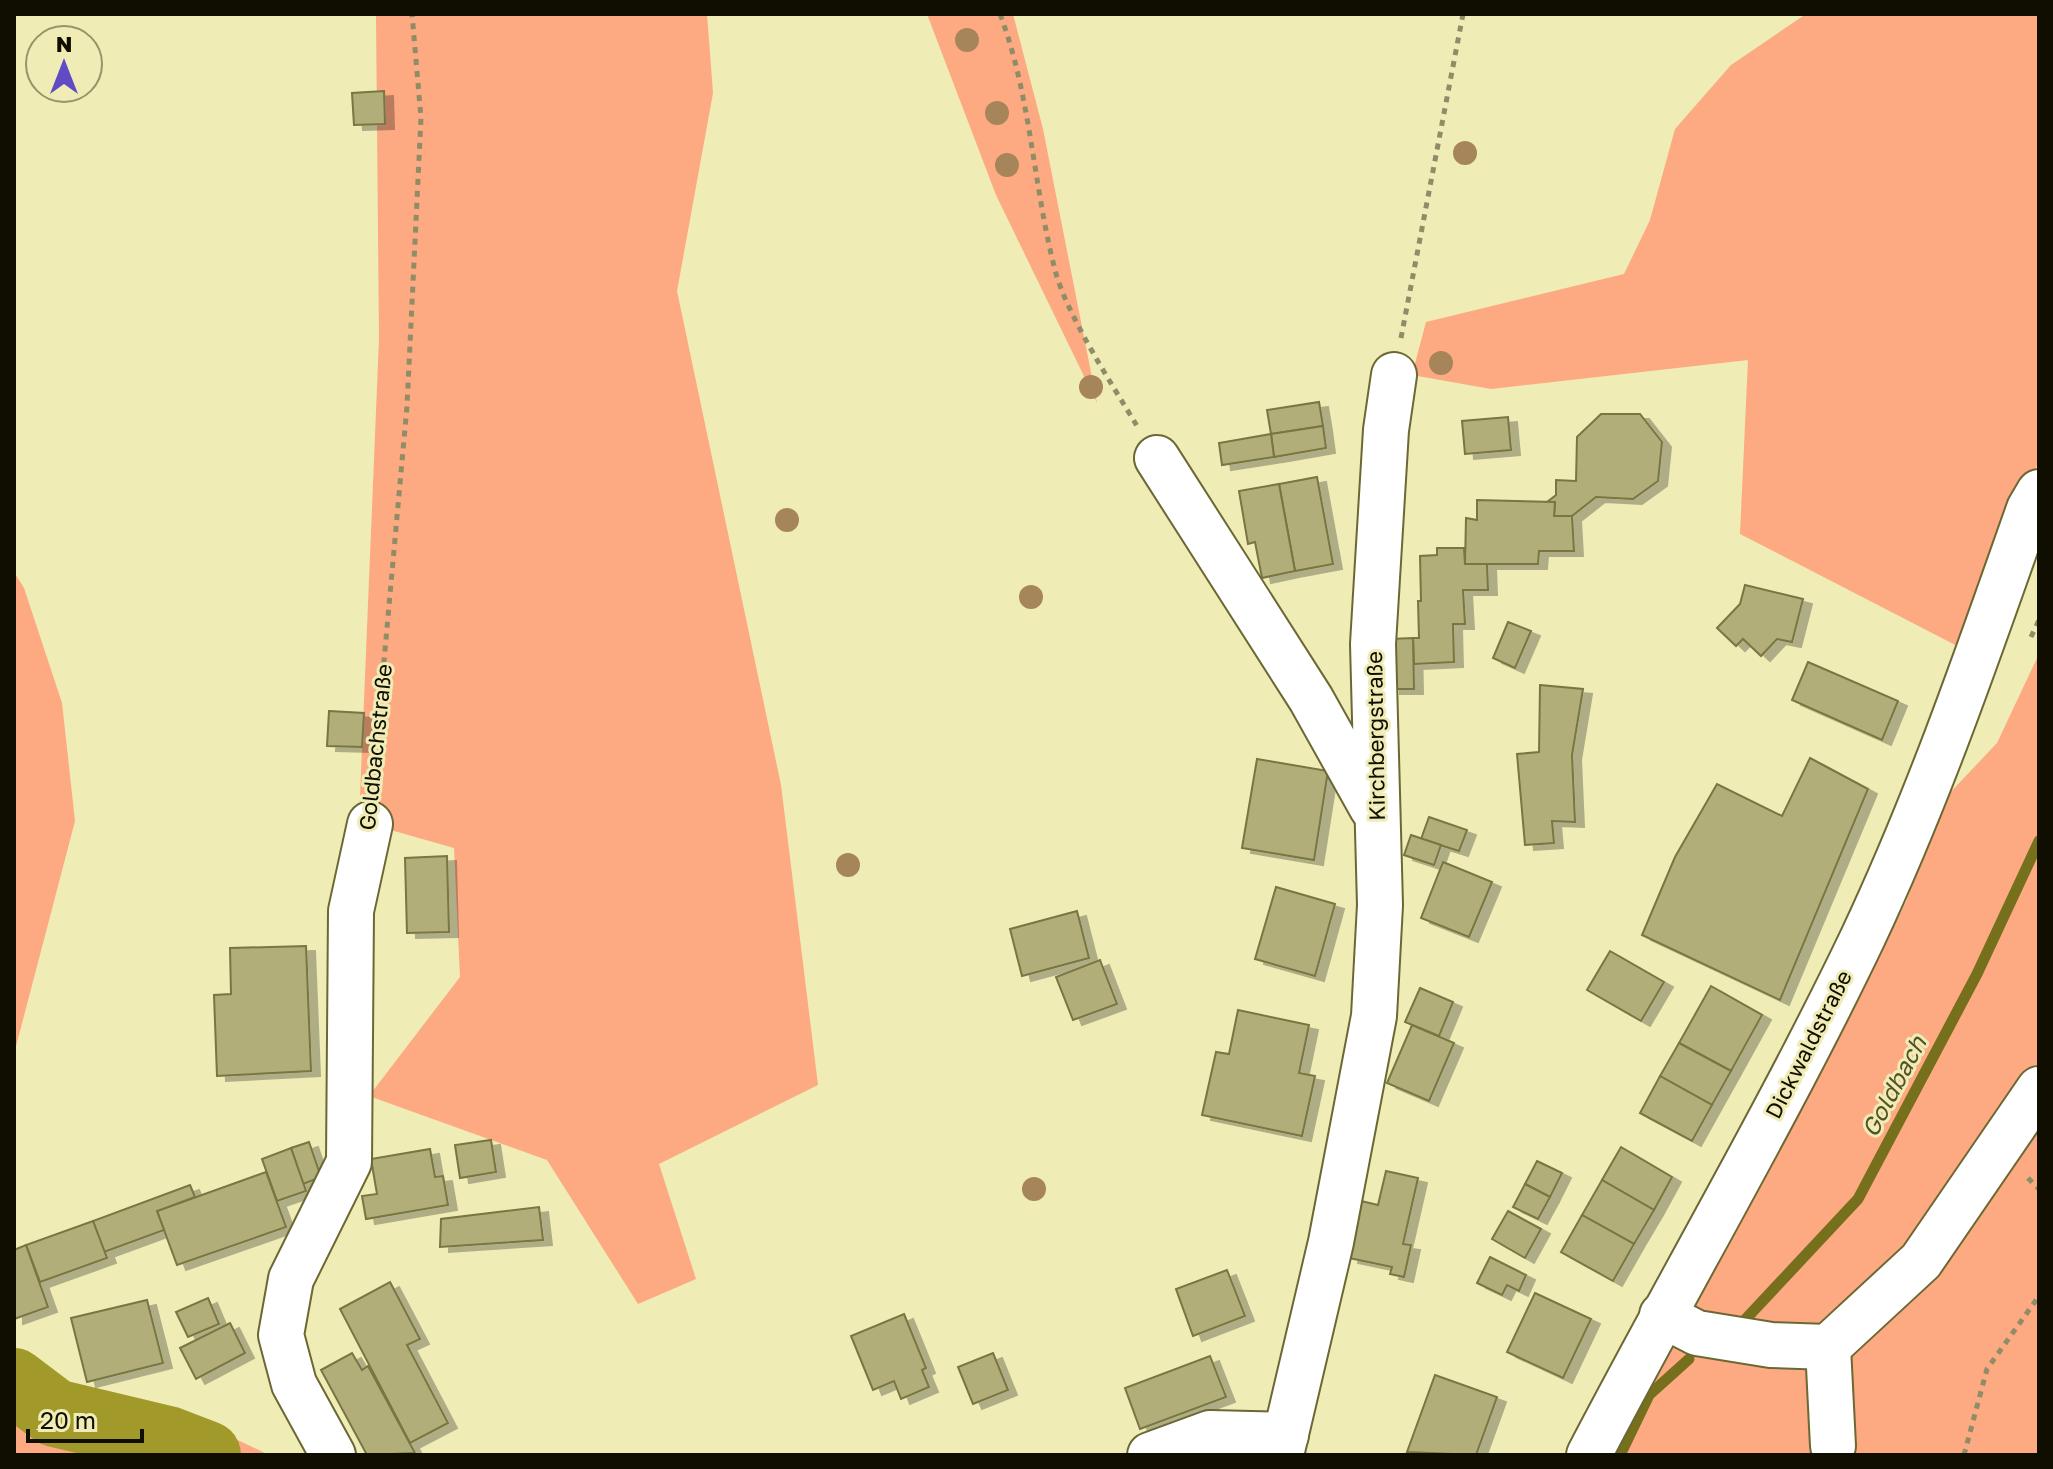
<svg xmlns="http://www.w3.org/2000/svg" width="2053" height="1469" font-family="'Golos Text',sans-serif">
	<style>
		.green { fill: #fda981 }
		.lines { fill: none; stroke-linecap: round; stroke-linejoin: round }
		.stream { stroke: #76701d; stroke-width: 11 }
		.river { stroke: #a19a2a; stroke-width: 68 }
		.building { fill: #b1ae79; stroke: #787642; stroke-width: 2; filter: url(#shadow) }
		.minor-casing { stroke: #6b6834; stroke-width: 48 }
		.path { stroke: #8f8d67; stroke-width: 5; stroke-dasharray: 6 6; stroke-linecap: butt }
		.minor { stroke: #fff; stroke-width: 44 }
		.tree { fill: #a6855a }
		.labels { text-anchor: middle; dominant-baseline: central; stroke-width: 6; stroke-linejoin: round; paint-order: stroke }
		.street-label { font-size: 22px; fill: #100e00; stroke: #efecb5 }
		.water-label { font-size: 24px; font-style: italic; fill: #555227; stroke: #efecb5 }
	</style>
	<defs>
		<filter id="shadow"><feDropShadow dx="9" dy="5" stdDeviation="0" flood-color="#0004"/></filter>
	</defs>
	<rect width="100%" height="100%" fill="#efecb5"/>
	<g class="green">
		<polygon points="376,14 707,14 713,93 677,291 781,785 818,1085 659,1164 696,1279 638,1304 547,1160 369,1096 460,977 454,848 359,821 379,339"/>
		<polygon points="927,14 1013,14 1043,129 1097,403 996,195"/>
		<polygon points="1806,14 2039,14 2039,460 1965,650 1740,534 1748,360 1491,389 1412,375 1426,322 1624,274 1650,220 1675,129 1731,65"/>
		<polygon points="14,572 24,588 62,703 75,821 14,1054"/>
		<polygon points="2039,654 2039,1455 1615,1455 1794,1123 1906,902 1944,799 1997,743"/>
		<polygon points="14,1344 18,1351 89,1400 187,1416 269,1455 14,1455"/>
	</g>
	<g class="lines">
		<g class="stream">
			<polyline points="1742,1323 1858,1199 1977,974 2039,841"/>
			<polyline points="1620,1455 1649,1395 1689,1359"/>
		</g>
		<polyline class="river" points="14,1382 55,1413 168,1440 207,1455"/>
	</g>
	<g class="building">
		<polygon points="384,91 385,124 354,125 352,93"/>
		<polygon points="1319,402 1323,426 1271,434 1267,410"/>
		<polygon points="1601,414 1640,414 1662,442 1658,481 1633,499 1596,497 1572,516 1554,516 1555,502 1547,502 1556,495 1556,480 1576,481 1577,437"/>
		<polygon points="1508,417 1511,450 1465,454 1462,421"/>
		<polygon points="1323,426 1326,448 1274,457 1271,434"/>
		<polygon points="1271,434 1274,457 1222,465 1219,443"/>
		<polygon points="1317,477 1333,564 1295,571 1279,484"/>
		<polygon points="1279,484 1295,571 1262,578 1255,542 1248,544 1239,491"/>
		<polygon points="1477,500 1555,502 1554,516 1572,516 1574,551 1539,551 1538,564 1465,564 1466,518 1477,520"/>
		<polygon points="1437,548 1464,548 1465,564 1487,564 1488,590 1463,590 1465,624 1453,624 1454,662 1414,664 1413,638 1419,638 1418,601 1421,601 1420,556 1437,555"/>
		<polygon points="1745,585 1803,599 1792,642 1777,639 1761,656 1743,639 1736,646 1717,628 1740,604"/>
		<polygon points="1508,622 1531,631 1515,668 1493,658"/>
		<polygon points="1413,638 1414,689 1391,689 1390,639"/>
		<polygon points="1808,662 1898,701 1882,740 1792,700"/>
		<polygon points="1540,685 1583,689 1572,755 1575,822 1552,821 1554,843 1525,845 1517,754 1539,752"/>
		<polygon points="329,711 364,713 362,747 327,746"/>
		<polygon points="1810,758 1868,789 1780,1000 1642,935 1675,857 1717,784 1782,816"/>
		<polygon points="1257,759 1328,771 1314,860 1242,848"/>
		<polygon points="1429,817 1467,830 1459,851 1421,839"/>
		<polygon points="1411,835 1441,845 1434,865 1404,855"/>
		<polygon points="447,856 449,932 407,933 405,858"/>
		<polygon points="1443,862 1492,882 1469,937 1421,918"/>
		<polygon points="1276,887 1335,904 1315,976 1255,959"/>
		<polygon points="1077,911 1089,958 1022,976 1010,929"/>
		<polygon points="306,946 311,1071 217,1076 214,995 231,994 230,948"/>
		<polygon points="1610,951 1664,982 1641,1021 1587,990"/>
		<polygon points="1100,960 1117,1004 1073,1020 1056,977"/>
		<polygon points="1711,986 1762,1015 1731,1071 1679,1043"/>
		<polygon points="1420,988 1453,1002 1439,1036 1405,1022"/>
		<polygon points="1238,1010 1309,1025 1299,1073 1315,1076 1302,1136 1202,1115 1216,1052 1229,1054"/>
		<polygon points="1412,1025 1454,1043 1429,1101 1387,1083"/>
		<polygon points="1679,1043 1731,1071 1712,1105 1660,1076"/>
		<polygon points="1660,1076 1712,1105 1692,1141 1640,1113"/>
		<polygon points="491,1140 496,1172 460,1178 455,1145"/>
		<polygon points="309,1142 321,1177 303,1184 291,1148"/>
		<polygon points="1621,1147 1672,1177 1654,1210 1602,1180"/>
		<polygon points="291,1148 306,1191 277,1201 262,1159"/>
		<polygon points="430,1149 435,1177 443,1176 448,1205 366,1219 362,1196 377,1194 371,1159"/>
		<polygon points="1537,1161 1562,1173 1550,1197 1525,1184"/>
		<polygon points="1386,1171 1418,1178 1403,1244 1411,1245 1404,1277 1390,1274 1392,1267 1349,1258 1361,1201 1378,1205"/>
		<polygon points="266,1172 286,1227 177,1265 157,1211"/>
		<polygon points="1602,1180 1654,1210 1634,1244 1582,1215"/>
		<polygon points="1525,1184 1550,1197 1538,1219 1513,1207"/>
		<polygon points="190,1185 195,1197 157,1211 164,1230 104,1252 93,1221"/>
		<polygon points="539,1207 543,1240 440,1247 441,1219"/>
		<polygon points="1508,1211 1541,1229 1525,1258 1492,1239"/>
		<polygon points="1582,1215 1634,1244 1613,1281 1561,1252"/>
		<polygon points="93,1221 107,1258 40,1282 26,1245"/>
		<polygon points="26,1245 48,1307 14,1319 14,1250"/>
		<polygon points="1490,1257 1526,1275 1519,1291 1507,1285 1502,1295 1477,1283"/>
		<polygon points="1227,1270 1245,1316 1193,1336 1176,1289"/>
		<polygon points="390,1282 420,1339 407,1345 448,1423 410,1443 340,1309"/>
		<polygon points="1535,1293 1591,1319 1563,1378 1507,1352"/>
		<polygon points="208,1298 219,1324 188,1337 176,1312"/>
		<polygon points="147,1300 163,1363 87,1382 71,1318"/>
		<polygon points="904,1314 926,1368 922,1370 929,1387 901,1399 894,1381 873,1390 851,1336"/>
		<polygon points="230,1323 245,1353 196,1379 180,1348"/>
		<polygon points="352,1353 362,1370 368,1366 415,1453 367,1455 321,1370"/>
		<polygon points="993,1353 1008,1390 973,1404 958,1367"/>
		<polygon points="1210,1356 1226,1397 1140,1429 1125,1388"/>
		<polygon points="1435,1375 1497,1397 1476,1455 1407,1452"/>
	</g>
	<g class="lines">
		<g class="minor-casing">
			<g id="minor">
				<polyline points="1157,458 1311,699 1372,808"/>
				<polyline points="1662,1315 1697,1333 1771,1345 1828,1347 1921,1261 2039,1089"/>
				<polyline points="1828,1347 1833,1446"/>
				<polyline points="333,1455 294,1384 281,1335 291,1279 349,1162 351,911 370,824"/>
				<polyline points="1150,1455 1210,1433 1286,1435"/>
				<polyline points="1281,1455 1331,1242 1374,1016 1380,905 1373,644 1386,430 1394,375"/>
				<path d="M1589,1455C1679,1282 1779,1113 1863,937C1928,799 1978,654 2029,509L2039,492"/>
			</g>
		</g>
		<g class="path">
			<path d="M1000,14C1031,96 1033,185 1055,270C1067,316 1112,384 1137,426"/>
			<polyline points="1401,338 1463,14"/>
			<polyline points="2031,637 2039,620"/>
			<polyline points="373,783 407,406 421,118 412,14"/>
			<polyline points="2028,1178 2039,1189"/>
			<polyline points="1964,1455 1987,1369 2039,1296"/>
		</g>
		<use href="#minor" class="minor"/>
	</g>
	<g class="tree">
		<circle cx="967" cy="40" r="12"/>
		<circle cx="997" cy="113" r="12"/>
		<circle cx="1465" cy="153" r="12"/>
		<circle cx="1007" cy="165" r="12"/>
		<circle cx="1441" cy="363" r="12"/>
		<circle cx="1091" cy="387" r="12"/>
		<circle cx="787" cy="520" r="12"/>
		<circle cx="1031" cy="597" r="12"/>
		<circle cx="848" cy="865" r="12"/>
		<circle cx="1034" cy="1189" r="12"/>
	</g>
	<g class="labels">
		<g class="street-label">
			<text transform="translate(1375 736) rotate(-91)">Kirchbergstraße</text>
			<text transform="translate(375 747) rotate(-84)">Goldbachstraße</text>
			<text transform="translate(1808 1044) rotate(-63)">Dickwaldstraße</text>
		</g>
		<g class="water-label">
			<text transform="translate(1893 1086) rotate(-62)">Goldbach</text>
		</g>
	</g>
	<rect width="2053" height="1469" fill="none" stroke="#100e00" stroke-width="32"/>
	<g transform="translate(64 64)"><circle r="38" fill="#efecb5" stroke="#96936d" stroke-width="2"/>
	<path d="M0-6L14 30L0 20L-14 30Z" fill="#604bc4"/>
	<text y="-12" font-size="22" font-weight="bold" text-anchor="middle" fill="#100e00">N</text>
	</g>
	<path d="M28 1429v12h114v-12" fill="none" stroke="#100e00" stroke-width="4"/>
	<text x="40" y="1429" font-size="24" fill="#100e00" stroke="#efecb5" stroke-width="6" paint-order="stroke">20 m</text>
</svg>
